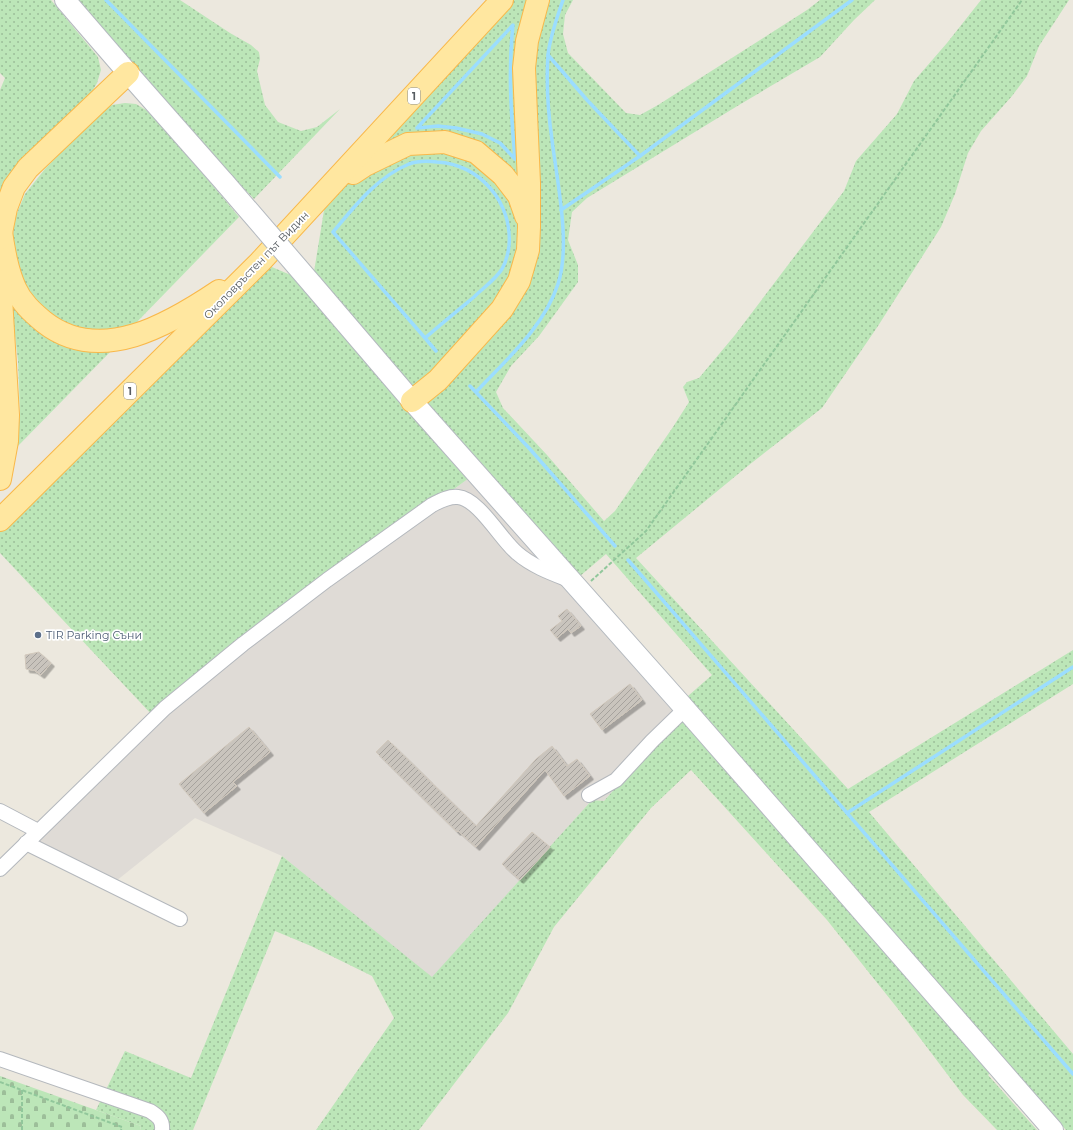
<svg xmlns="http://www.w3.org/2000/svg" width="1073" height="1130" font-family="Montserrat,sans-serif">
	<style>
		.industrial { fill: #dfdbd6 }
		.grass { fill: url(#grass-dots) }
		.cemetery { fill: url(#cemetery-stones) }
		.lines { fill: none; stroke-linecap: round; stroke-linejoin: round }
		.stream { stroke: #9bddff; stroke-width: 3.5 }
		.building { fill: url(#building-hatch); stroke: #d1c8bc; filter: url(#shadow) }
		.minor-casing { stroke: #b4b8bd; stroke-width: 16 }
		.secondary-casing { stroke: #b4b9bf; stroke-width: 22 }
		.primary-casing { stroke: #f9b84a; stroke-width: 24 }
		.path { stroke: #91c79b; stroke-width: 2; stroke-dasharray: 4 2; stroke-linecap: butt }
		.minor { stroke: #fff; stroke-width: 14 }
		.secondary { stroke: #fff; stroke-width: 20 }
		.primary { stroke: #ffe7a0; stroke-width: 22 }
		.secondary-bridge-casing { stroke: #b4b9bf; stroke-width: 22; stroke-linecap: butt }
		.secondary-bridge { stroke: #fff; stroke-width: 20 }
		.service-dot { fill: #5c6f8a; stroke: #fff; stroke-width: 1.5 }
		.labels { text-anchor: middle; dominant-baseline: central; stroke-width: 3.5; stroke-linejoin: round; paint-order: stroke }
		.shield { fill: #fff; stroke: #898d90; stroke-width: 1 }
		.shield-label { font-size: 10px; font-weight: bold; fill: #575c61 }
		.street-label { font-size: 11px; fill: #575c61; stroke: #fff }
		.service-label { font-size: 11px; fill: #4e5e75; stroke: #fff; text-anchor: start }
	</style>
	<defs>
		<pattern id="grass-dots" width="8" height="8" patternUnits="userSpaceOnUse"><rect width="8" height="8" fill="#bce6b8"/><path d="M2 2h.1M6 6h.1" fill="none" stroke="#9cbe99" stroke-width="1.8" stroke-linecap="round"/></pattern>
		<pattern id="cemetery-stones" width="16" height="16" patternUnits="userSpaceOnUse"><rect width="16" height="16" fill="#bce6b8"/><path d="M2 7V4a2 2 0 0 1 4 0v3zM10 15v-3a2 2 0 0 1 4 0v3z" fill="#9cbe99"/></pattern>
		<pattern id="building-hatch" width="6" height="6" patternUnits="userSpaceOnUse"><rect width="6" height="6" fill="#c9c4bd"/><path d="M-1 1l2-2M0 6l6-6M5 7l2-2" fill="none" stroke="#a6a29d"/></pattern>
		<filter id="shadow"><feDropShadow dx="3.5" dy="3.5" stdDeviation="0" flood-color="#0004"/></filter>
	</defs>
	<rect width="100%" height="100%" fill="#ece8de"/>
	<polygon class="industrial" points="476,473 685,709 604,801 592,800 432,978 282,856 195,818 111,885 26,843 154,718 432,505"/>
	<g class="grass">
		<polygon points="0,0 51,0 98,57 101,70 97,83 90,95 0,195 0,90 5,78 0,73"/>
		<polygon points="78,0 180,0 230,33 251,45 259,52 260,59 257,71 265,105 278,122 301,131 317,127 340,109 254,199 232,176"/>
		<polygon points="502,0 573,0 565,15 563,34 568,53 626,113 640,115 658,105 807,10 820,0 875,0 854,20 820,57 739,105 587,198 572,212 568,240 578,265 578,282 539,336 511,366 496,392 503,408 547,455 604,521 615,511 673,427 689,402 683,387 687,382 699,378 735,335 844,191 856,161 897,114 914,81 947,43 981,0 1069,0 1039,46 1027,76 1012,96 981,131 968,153 955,194 941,227 878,326 822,408 749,465 636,558 848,789 1073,650 1073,684 869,812 1073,1054 1073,1130 1066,1130 1006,1061 988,1075 1037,1130 997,1130 963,1095 898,1009 827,920 691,770 651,808 554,927 508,1013 419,1130 316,1130 394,1018 372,976 311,946 275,931 193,1130 140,1130 141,1126 96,1110 125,1051 191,1078 282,856 432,977 592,800 604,801 685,709 680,703 712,675 606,554 573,582 476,473 432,505 154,717 0,553 0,520 260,262 312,284 327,192"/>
		<polygon points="125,103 136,104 146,110 184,151 239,217 134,325 104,332 84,332 40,309 25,289 12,244 15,218 25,194 45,169 97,114 112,105"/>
		<polygon points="11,301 114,348 16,448 20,413 18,361"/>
	</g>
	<polygon class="cemetery" points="0,1076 141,1126 140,1130 0,1130"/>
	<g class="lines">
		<g class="stream">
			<polyline points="106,0 280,177"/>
			<path d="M513,25C508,70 511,114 515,159L500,143L482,134L456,128L438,126L417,128Z"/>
			<polyline points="548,55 587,100 640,156"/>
			<polyline points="561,210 640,156 852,0"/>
			<path d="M425,338C441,324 457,311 474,297C483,288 495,280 502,269C506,262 508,254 509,246C513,203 480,164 437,162C428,161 417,161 409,164C377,177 355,206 333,232L425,338L436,351"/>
			<polyline points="470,386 529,448 615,546"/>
			<path d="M476,392C506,360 544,327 558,284C571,245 557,181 552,140C548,112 546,83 548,55C550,36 557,18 563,0"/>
			<polyline points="628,560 1073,1074"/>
			<polyline points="847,813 1073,667"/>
		</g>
	</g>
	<g class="building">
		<polygon points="567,609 581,626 571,633 568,629 557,638 550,630 562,621 558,616"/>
		<polygon points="39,652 51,663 41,675 34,670 26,669 25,655"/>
		<polygon points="630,684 642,700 602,730 590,714"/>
		<polygon points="249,727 270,752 233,782 237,786 204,813 179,784"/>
		<polygon points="388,740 476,826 536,759 552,746 567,766 577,759 590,776 564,796 545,770 476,847 458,831 457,832 376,752"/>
		<polygon points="532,832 550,847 520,880 502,864"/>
	</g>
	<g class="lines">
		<g class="minor-casing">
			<g id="minor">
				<polyline points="589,795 616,780 652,741 685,709"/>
				<polyline points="0,811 38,831"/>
				<polyline points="26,843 180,919"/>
				<path d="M0,869L165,708L243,644L327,580L432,505C440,501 448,496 458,497C479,499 501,540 517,553C532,566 551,573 569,580"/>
				<path d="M0,1059L150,1111C158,1116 163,1120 162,1130"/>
			</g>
		</g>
		<g class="secondary-casing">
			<g id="secondary">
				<polyline points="65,0 128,73 225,183"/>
				<polyline points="312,284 412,401 680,703 1053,1130"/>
			</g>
		</g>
		<g class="primary-casing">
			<g id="primary">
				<polyline points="353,173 365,165 408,144 445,142 476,152 503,175 519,196 526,216"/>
				<path d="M1,232C4,251 7,270 15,288C21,302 32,312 44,322C100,366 170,324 219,291"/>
				<polyline points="0,238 6,208 14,187 28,168 128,73"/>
				<polyline points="0,281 8,415 7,441 0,479"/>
				<polyline points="412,401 438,380 502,309 519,281 528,250 529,227 529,183 524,68 527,41 538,0"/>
				<polyline points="0,520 260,262 502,0"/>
			</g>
		</g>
		<g class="path">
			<polyline points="591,581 646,531 1022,0"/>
			<polyline points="0,1082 122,1127 121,1130"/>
			<polyline points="22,1090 22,1130"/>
		</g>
		<use href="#minor" class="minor"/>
		<use href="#secondary" class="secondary"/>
		<use href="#primary" class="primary"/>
		<g class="secondary-bridge-casing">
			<polyline id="secondary-bridge" points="225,183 312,284"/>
		</g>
		<use href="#secondary-bridge" class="secondary-bridge"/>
	</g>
	<circle class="service-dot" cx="38" cy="635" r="4"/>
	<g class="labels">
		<g class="shield">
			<rect x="408" y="88" width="12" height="16" rx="3"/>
			<rect x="124" y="383" width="12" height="16" rx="3"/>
		</g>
		<g class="shield-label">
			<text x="414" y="96">1</text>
			<text x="130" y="391">1</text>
		</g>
		<g class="street-label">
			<text transform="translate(256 265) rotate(-46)">Околовръстен път Видин</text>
		</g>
		<g class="service-label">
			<text x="46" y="635">TIR Parking Съни</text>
		</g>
	</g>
</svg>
